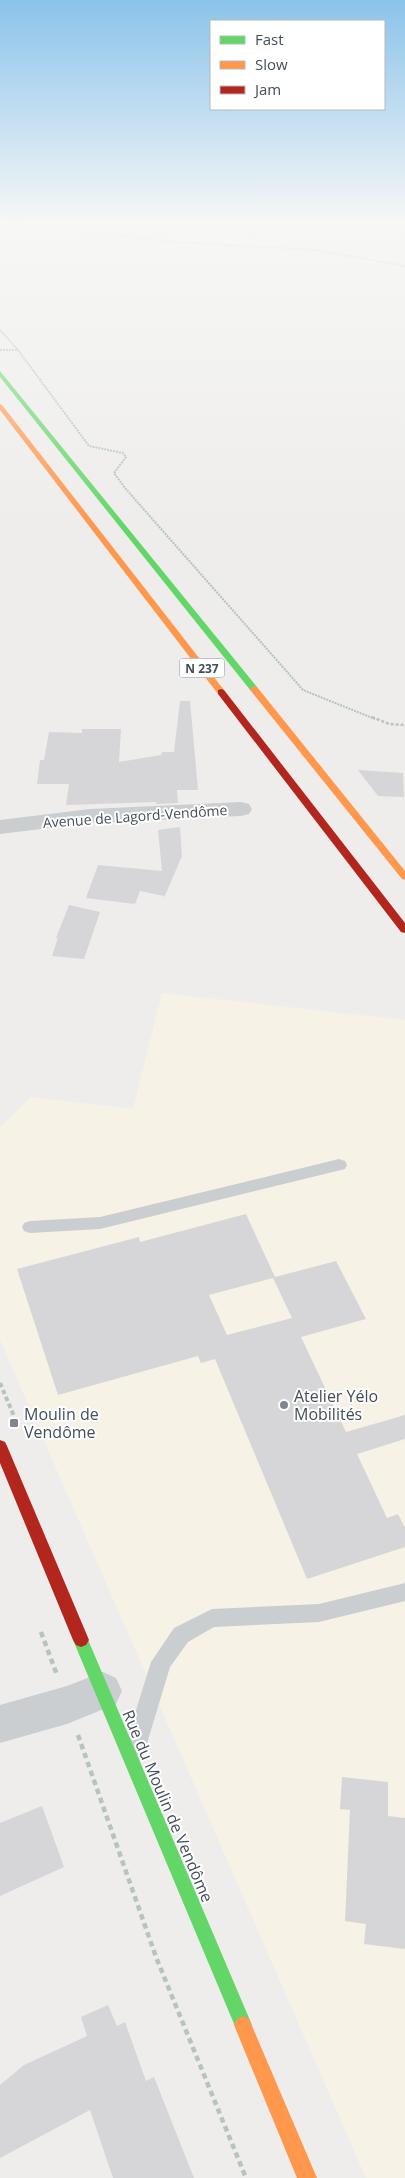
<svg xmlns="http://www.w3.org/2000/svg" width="405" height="2178" font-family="'Open Sans',sans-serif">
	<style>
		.commercial { fill: #f6f2e6 }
		.building { fill: #d6d6d8; fill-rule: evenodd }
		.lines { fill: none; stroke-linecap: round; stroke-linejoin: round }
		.path-far3 { stroke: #b6c3c0; stroke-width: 2; stroke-dasharray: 2 1; stroke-linecap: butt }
		.path-far2 { stroke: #b6c3c0; stroke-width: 2.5; stroke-dasharray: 3 2; stroke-linecap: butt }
		.path-far1 { stroke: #b6c3c0; stroke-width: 4; stroke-dasharray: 4.5 3; stroke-linecap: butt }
		.path { stroke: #b6c3c0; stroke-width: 4.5; stroke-dasharray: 5.5 4; stroke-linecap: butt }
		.lane { fill: #caced1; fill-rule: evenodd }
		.street { fill: #caced1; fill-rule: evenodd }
		.fast { fill: #63d668; fill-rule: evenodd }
		.slow { fill: #ff974d; fill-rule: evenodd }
		.jam { fill: #b3261e; fill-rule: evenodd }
		.poi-dot { fill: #7f868d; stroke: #fff; stroke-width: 2 }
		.labels { text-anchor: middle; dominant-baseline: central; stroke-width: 4; stroke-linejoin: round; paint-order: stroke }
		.shield { fill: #fff; stroke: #7b838c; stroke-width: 1 }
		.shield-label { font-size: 12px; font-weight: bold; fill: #434e5a }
		.street-label { font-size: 14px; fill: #434e5a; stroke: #fff }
		.near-poi-label { font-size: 16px; fill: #434e5a; stroke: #fff; text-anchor: start }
		.near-street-label { font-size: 16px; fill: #434e5a; stroke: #fff }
	</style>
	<rect width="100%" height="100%" fill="#eeedec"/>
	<polygon class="commercial" points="162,993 405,1020 405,2178 366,2178 0,1340 0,1127 31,1097 133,1109"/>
	<g class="building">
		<polygon points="180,701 190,701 198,790 177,790 178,803 156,804 156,802 66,805 69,784 37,784 40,760 44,760 49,732 82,733 82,729 121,729 119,762 161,755 162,752 174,752"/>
		<polygon points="358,770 403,773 404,797 378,796"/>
		<polygon points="180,827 182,856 164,898 164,896 140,891 135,904 86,898 98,865 162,871 158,830"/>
		<polygon points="69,905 100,912 84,959 52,956 58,938 56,938"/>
		<path d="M246,1214L275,1277L336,1261L366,1319L301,1337L346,1432L405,1415V1439L357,1454L387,1518L398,1514L405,1528V1547L307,1579L215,1359L201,1363L198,1356L58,1395L17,1269L139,1237L140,1242ZM273,1278L292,1318L227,1335L209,1295Z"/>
		<polygon points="342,1777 388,1782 388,1816 405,1818 405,1949 364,1944 366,1924 345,1921 350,1810 340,1809"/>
		<polygon points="42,1806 64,1867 0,1896 0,1823"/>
		<polygon points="108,2005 117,2026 125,2022 146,2081 154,2077 194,2178 113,2178 90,2110 0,2158 0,2085 24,2065 87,2036 81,2017"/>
	</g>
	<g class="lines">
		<g class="path-far3">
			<polyline points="7,222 172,242 316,250 405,266"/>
			<polyline points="0,330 18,350"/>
			<polyline points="0,350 18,350 89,446 123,453 126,457 114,473 125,488 303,690 375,719"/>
		</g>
		<polyline class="path-far2" points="372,717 389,724 405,725"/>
		<polyline class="path-far1" points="0,1383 16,1421"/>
		<g class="path">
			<polyline points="41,1632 57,1675"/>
			<polyline points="78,1735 156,1957 246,2178"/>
		</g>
		<g class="lane">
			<polygon points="339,1159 345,1161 347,1165 345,1169 100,1229 30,1233 24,1231 22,1227 24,1223 30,1221 100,1217"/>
			<polygon points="405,1583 405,1601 319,1622 214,1627 188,1642 170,1667 142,1760 134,1763 126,1760 123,1752 151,1662 174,1628 212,1609 319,1604"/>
		</g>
		<g class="street">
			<polygon points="241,802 249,804 252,809 249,814 241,816 90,823 0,834 0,820 90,809"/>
			<polygon points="103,1672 116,1678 122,1691 116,1704 67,1724 0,1743 0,1705 67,1686"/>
		</g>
		<g class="fast">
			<polygon points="0,371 257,687 257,691 251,691 0,377"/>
			<polygon points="81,1633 86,1635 252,2025 249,2031 243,2034 237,2031 73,1640 76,1635"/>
		</g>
		<g class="slow">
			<polygon points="0,404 2,405 224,690 224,694 218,694 0,410"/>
			<polygon points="254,686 257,687 405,871 405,880 402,879 251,691 250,689"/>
			<polygon points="243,2016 249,2019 317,2178 297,2178 234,2025 237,2019"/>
		</g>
		<g class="jam">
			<polygon points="221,689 224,690 405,923 405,933 401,932 218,694 218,690"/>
			<polygon points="0,1440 5,1442 7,1446 89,1640 86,1645 81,1647 76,1645 73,1640 0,1463"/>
		</g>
	</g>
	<linearGradient id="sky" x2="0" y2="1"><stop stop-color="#8bc3eb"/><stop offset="0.42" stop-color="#f7f7f6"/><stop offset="1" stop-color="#f7f7f6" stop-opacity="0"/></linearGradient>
	<rect width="405" height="527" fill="url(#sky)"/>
	<g class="poi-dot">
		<circle cx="284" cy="1405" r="5"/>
		<rect x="9" y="1418" width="10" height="10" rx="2.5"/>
	</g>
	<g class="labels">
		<rect class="shield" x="179.5" y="658.5" width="45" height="19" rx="4"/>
		<g class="shield-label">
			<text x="202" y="668">N 237</text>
		</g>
		<g class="street-label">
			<text transform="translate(135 816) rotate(-4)">Avenue de Lagord-Vendôme</text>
		</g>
		<g class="near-poi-label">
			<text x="294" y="1396">Atelier Yélo<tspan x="294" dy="18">Mobilités</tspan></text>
			<text x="24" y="1414">Moulin de<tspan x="24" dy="18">Vendôme</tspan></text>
		</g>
		<g class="near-street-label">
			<text transform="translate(168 1806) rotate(67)">Rue du Moulin de Vendôme</text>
		</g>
	</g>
	<rect x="210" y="20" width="175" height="90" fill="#ffffff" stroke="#b4b8bd"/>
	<rect x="220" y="36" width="25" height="8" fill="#63d668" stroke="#b4b8bd"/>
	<text x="255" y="45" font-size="15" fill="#434e5a">Fast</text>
	<rect x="220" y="61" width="25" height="8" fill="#ff974d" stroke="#b4b8bd"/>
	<text x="255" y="70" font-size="15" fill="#434e5a">Slow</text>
	<rect x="220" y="86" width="25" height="8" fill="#b3261e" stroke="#b4b8bd"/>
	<text x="255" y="95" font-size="15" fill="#434e5a">Jam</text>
</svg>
